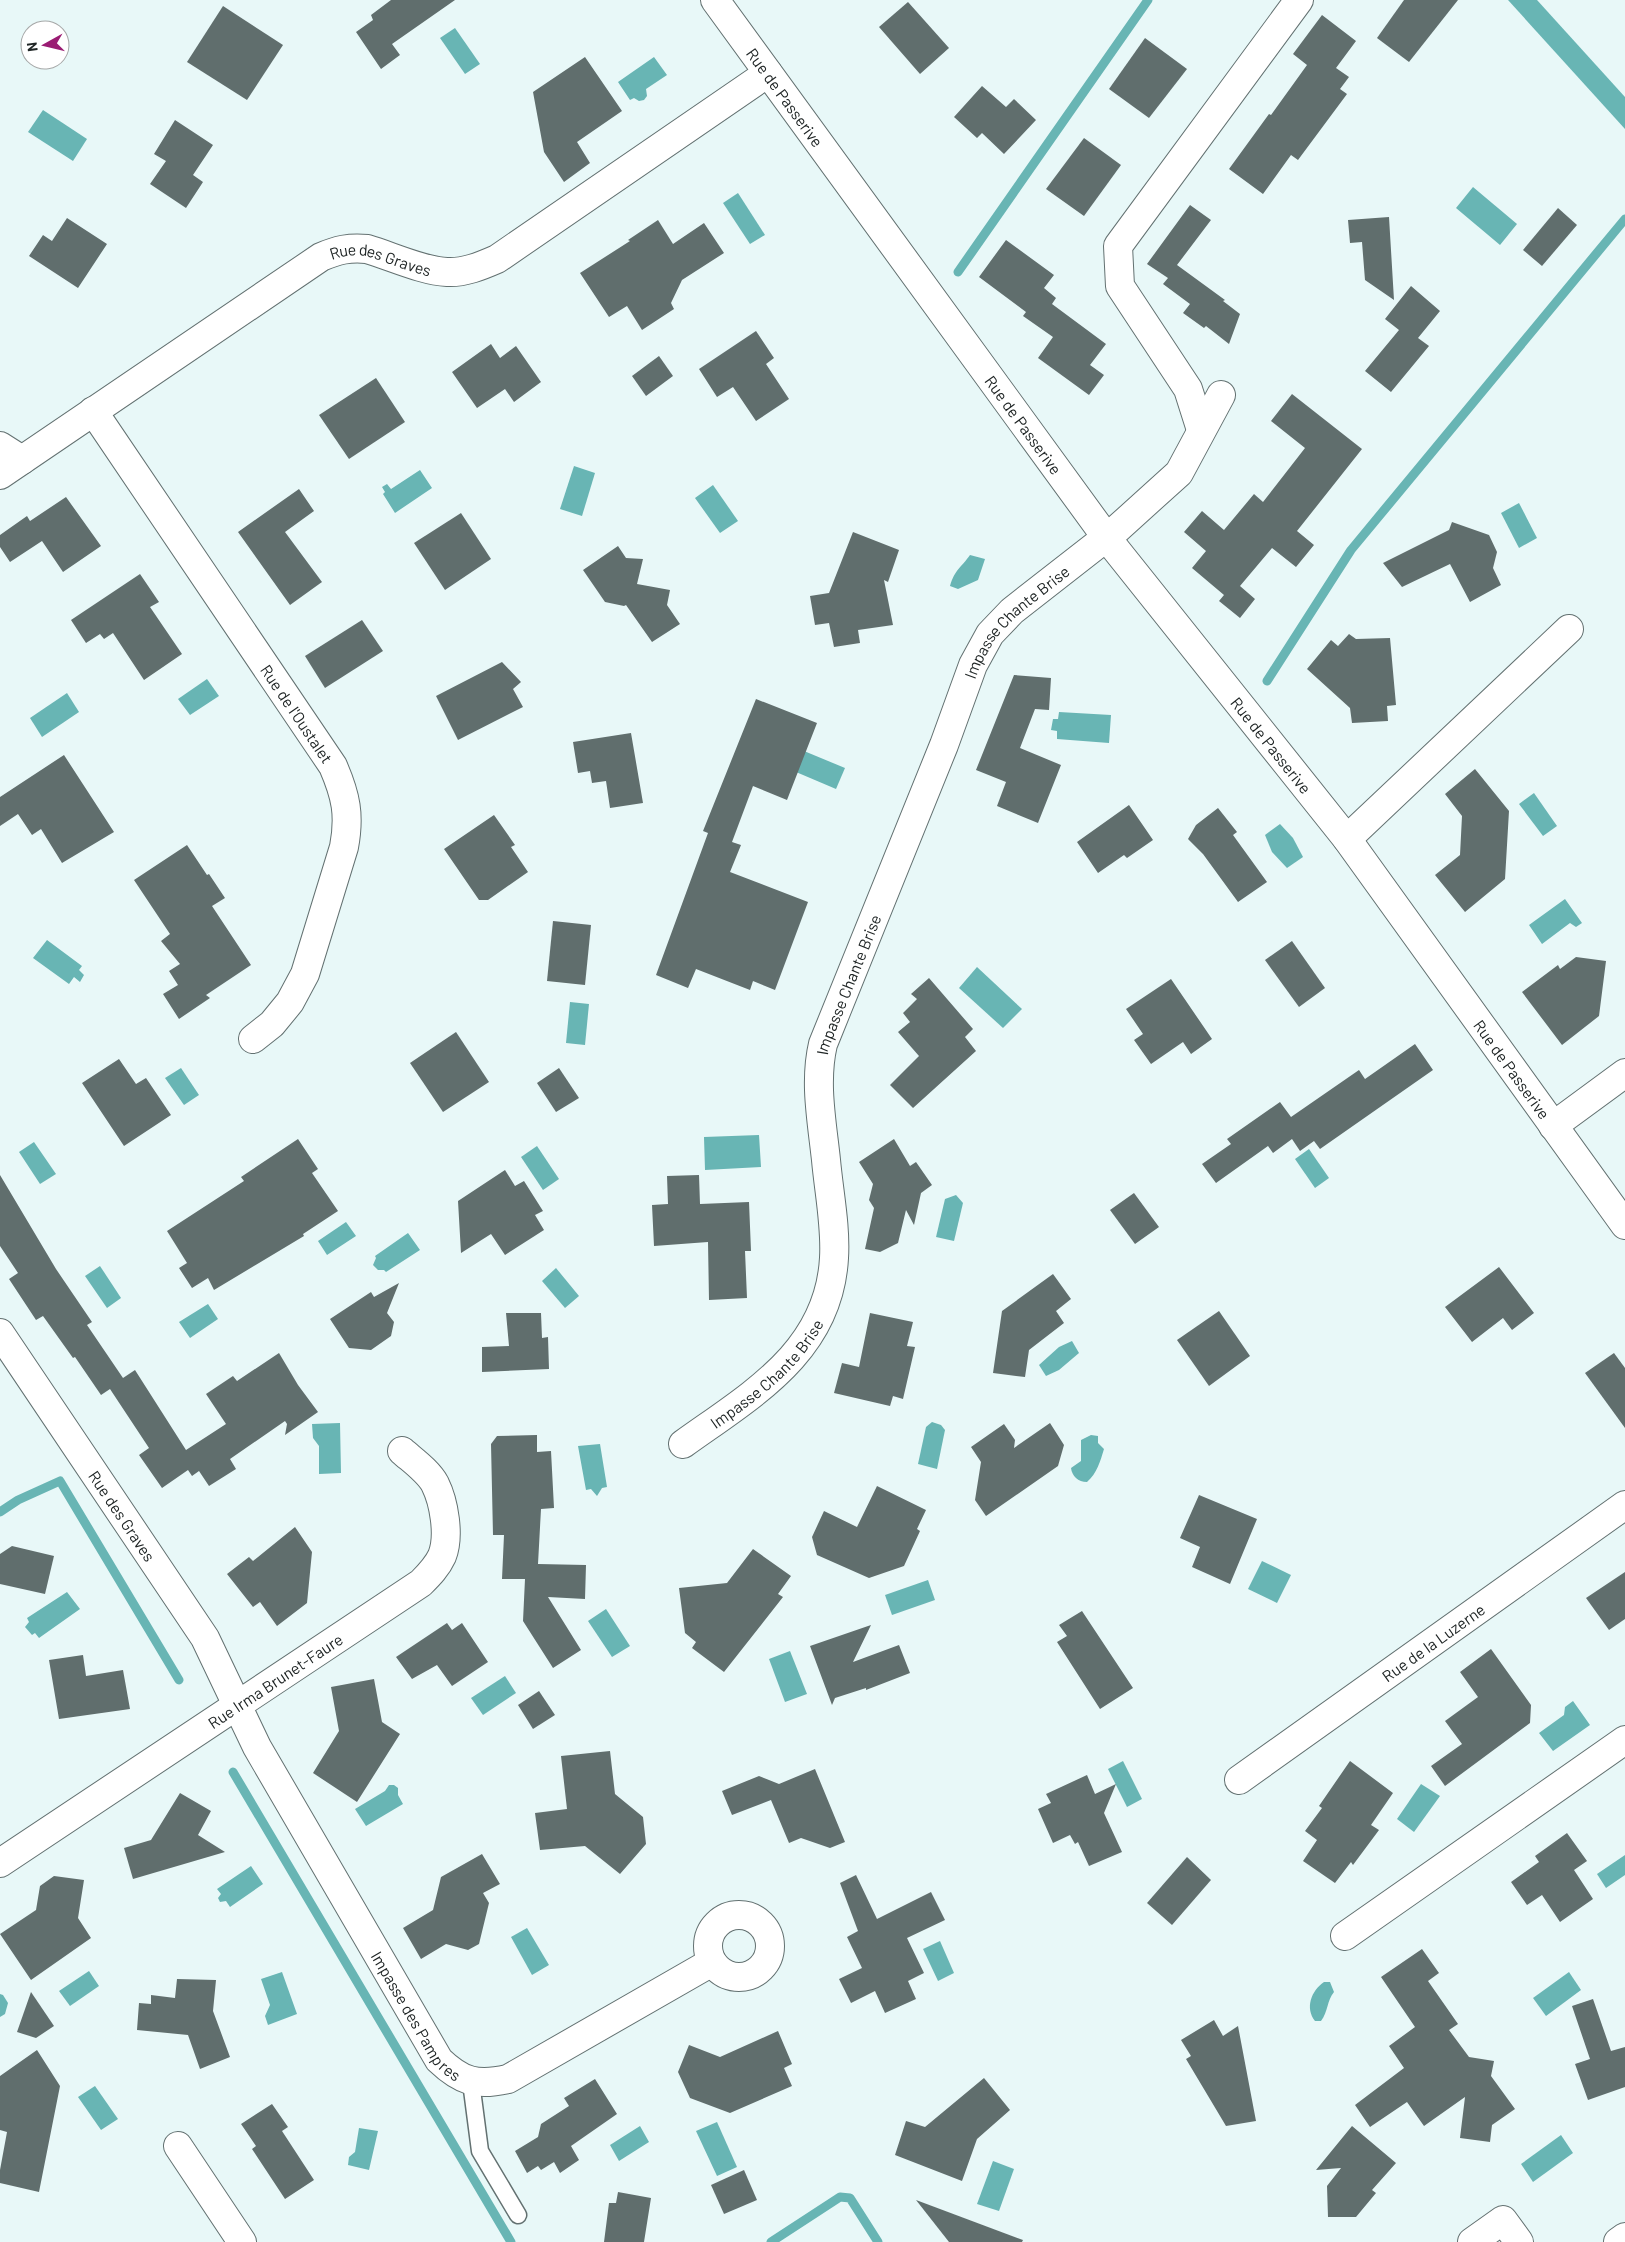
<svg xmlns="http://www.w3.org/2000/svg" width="1625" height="2242" font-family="Barlow,sans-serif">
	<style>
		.water { fill: #68b5b4 }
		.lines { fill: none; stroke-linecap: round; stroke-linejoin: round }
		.stream { stroke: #68b5b4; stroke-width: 9 }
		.building { fill: #606e6d }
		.service-casing { stroke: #637171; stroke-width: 19 }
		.minor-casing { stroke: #637171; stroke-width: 30 }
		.service { stroke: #fff; stroke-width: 16 }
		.minor { stroke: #fff; stroke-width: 28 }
		.labels { text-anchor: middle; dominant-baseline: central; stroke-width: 5; stroke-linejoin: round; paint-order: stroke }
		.street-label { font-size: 16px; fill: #202626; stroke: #fff }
	</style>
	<rect width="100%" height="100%" fill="#e8f8f8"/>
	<g class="water">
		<polygon points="1508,0 1537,0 1625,97 1625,129"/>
		<polygon points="455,28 480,64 465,74 440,38"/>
		<polygon points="654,57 667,75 646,89 647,96 644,100 639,101 634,98 630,100 618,82"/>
		<polygon points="43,110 87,139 73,161 28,132"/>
		<polygon points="1473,187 1517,224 1500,245 1456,208"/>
		<polygon points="738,193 765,235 750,244 723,203"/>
		<polygon points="574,466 595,473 582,516 560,509"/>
		<polygon points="420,470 432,488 395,513 383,494 385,492 382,487 387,484 391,489"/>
		<polygon points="713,485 738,521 720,533 695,498"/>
		<polygon points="1519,503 1537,538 1519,548 1501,513"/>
		<path d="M970,555L985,559L978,580L958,589L950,586C955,569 961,568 970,555Z"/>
		<polygon points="207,679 219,696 190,715 178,699"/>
		<polygon points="67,693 79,712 42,737 30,718"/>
		<polygon points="1059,712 1111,715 1109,743 1057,739 1057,731 1051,730 1053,719 1058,719"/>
		<polygon points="804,751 845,768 836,789 796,772"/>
		<polygon points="1534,793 1557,826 1543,836 1519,804"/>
		<polygon points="1280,824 1293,838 1303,857 1287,868 1272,852 1265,835"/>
		<polygon points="1565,899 1582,923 1576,927 1570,923 1542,944 1529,925"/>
		<polygon points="47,940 82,966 79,970 84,975 80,982 74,977 69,984 33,958"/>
		<polygon points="977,967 1022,1009 1003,1028 959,988"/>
		<polygon points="570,1002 589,1004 585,1045 566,1043"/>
		<polygon points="181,1068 199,1095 184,1105 165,1078"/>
		<polygon points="759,1135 761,1167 705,1170 704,1137"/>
		<polygon points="34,1142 56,1174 40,1184 19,1152"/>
		<polygon points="537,1146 559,1179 543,1190 521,1157"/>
		<polygon points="1309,1149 1329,1178 1315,1188 1295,1159"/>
		<polygon points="956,1195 963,1203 954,1241 936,1237 945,1199"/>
		<polygon points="346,1222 356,1236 327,1255 318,1241"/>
		<polygon points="408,1233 420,1250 386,1272 384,1270 378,1270 373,1265 376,1258 375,1256"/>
		<polygon points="100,1266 121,1298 107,1308 85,1276"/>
		<polygon points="556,1268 579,1296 565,1308 542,1281"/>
		<polygon points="208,1304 218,1319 190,1338 179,1322"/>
		<polygon points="1072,1341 1079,1353 1059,1370 1046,1376 1039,1365 1059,1347"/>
		<polygon points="932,1422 941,1425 945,1430 937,1469 918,1464 926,1427"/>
		<polygon points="340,1423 341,1473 319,1474 319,1446 313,1438 312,1424"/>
		<path d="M1091,1435L1098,1436V1443L1104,1449C1100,1462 1097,1473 1087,1482C1078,1482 1072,1476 1071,1468L1081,1461V1440Z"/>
		<polygon points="600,1444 607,1487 602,1488 597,1496 591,1489 586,1490 578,1446"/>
		<polygon points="1262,1561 1291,1575 1277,1603 1248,1589"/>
		<polygon points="928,1580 935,1600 892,1615 885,1595"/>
		<polygon points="67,1592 80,1609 39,1638 35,1633 32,1635 25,1627 29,1622 27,1618"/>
		<polygon points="606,1609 630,1646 612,1657 588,1621"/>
		<polygon points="790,1651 807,1694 785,1702 769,1659"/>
		<polygon points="505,1676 516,1693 483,1715 471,1698"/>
		<polygon points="1573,1701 1590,1725 1553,1751 1539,1733 1564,1715 1565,1707"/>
		<polygon points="1123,1761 1142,1799 1127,1807 1108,1769"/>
		<polygon points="1421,1784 1440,1796 1414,1832 1397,1819"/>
		<polygon points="389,1785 394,1785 398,1788 398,1795 403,1804 366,1826 355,1809 385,1791"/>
		<polygon points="1625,1855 1625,1875 1606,1888 1597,1874"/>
		<polygon points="251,1866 263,1884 230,1907 226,1901 220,1902 218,1898 221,1894 217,1889"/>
		<polygon points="527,1928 549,1965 532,1975 511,1937"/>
		<polygon points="940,1941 954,1973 938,1981 923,1949"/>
		<polygon points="89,1971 99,1986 70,2006 59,1991"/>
		<polygon points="282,1972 297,2014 268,2025 265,2016 270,2005 261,1979"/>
		<polygon points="1569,1972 1581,1990 1546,2016 1533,1998"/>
		<path d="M1324,1982H1330L1334,1992C1327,2000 1328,2012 1321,2021H1315C1305,2008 1311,1991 1324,1982Z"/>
		<polygon points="0,1994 3,1995 8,2003 5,2014 0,2017"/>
		<polygon points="95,2086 118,2119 101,2130 78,2097"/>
		<polygon points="717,2122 737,2167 717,2176 696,2131"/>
		<polygon points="640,2126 649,2142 619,2161 610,2145"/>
		<polygon points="359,2128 378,2131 369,2170 348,2165 349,2157 355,2152"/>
		<polygon points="1561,2135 1573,2153 1533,2182 1521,2164"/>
		<polygon points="993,2161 1014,2169 999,2211 977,2204"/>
	</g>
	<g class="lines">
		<g class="stream">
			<polyline points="958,272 1148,0"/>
			<polyline points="1267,681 1351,550 1625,219"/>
			<polyline points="0,1512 18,1500 60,1481 179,1680"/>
			<polyline points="233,1772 511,2242"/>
			<polyline points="771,2242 840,2197 850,2198 878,2242"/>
		</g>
	</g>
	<g class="building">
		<polygon points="391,0 455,0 392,44 400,55 381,69 356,32 373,20 371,15"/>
		<polygon points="1404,0 1458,0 1409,62 1377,38"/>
		<polygon points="908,2 949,48 920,74 879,27"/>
		<polygon points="223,6 283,45 247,100 187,62"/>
		<polygon points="1322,15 1356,41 1336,68 1349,77 1340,89 1347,94 1298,160 1291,155 1263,194 1229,169 1269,114 1271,115 1307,65 1293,54"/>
		<polygon points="1145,38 1187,69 1149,118 1109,89"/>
		<polygon points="585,57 622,111 577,142 590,163 564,182 544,152 533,92"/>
		<polygon points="982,86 1006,107 1014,99 1036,120 1004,154 982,133 977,138 954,117"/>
		<polygon points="175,120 213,145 193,175 203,182 186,208 150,184 166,161 154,154"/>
		<polygon points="1084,138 1121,165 1084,216 1046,189"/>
		<polygon points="1190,205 1211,220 1177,265 1225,300 1223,301 1240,314 1229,344 1206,326 1204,328 1183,313 1190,304 1163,284 1168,278 1147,264"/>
		<polygon points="1558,208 1577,225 1542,266 1523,250"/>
		<polygon points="1389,217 1394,300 1365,280 1362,242 1350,243 1348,220"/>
		<polygon points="67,218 107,244 78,288 29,256 43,235 52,241"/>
		<polygon points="658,220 673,244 704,223 724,253 682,280 671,303 674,309 642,330 627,306 609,317 580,273 630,241 628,240"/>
		<polygon points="1006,240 1054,275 1044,288 1056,298 1052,304 1106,344 1090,365 1104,375 1089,395 1038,358 1053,337 1023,316 1026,312 979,277"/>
		<polygon points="1411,286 1440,311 1418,338 1429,346 1391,392 1365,371 1399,330 1385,319"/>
		<polygon points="756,331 774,358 766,364 789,399 756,421 733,387 717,397 699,369"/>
		<polygon points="491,344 500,358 516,346 541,382 514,402 505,389 477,408 452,372"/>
		<polygon points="659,356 673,376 646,396 632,376"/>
		<polygon points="376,378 405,422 349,459 319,415"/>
		<polygon points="1292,394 1362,449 1297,531 1314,545 1296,567 1272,548 1240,586 1255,599 1240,618 1219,601 1224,595 1192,568 1206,551 1184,532 1202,511 1224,530 1254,494 1263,502 1305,448 1271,421"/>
		<polygon points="299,489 314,511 285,532 322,582 290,605 238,532"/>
		<polygon points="66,497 101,546 63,572 42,541 10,562 0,547 0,535 27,516 30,521"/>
		<polygon points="461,513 491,559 445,590 414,543"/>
		<polygon points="1452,522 1489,535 1497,552 1493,568 1501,585 1470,602 1450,564 1402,587 1383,563 1449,530"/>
		<polygon points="853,532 899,550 888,582 884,580 893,625 858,630 860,643 834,647 829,623 815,625 810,596 829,593"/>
		<polygon points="618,546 626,558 643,559 637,584 670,590 667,605 680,624 652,642 626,605 624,606 605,602 583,570"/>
		<polygon points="140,574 159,602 150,607 182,654 144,680 113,633 104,639 100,634 86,643 71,620"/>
		<polygon points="362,620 383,651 325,688 305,656"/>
		<polygon points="1349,634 1356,639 1390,638 1396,705 1387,706 1388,721 1352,723 1350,708 1307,669 1331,640 1338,646"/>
		<polygon points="502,662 521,682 513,689 523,707 458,740 436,696"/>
		<polygon points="1014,675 1051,678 1049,710 1035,709 1020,748 1061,765 1038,823 997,806 1006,782 976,770"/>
		<polygon points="756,699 817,723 787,800 753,786 732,842 741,845 730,872 808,902 775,990 753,981 750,990 696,969 688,988 656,975 708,833 703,831"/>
		<polygon points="631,733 643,803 610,808 606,781 592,783 590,771 578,773 573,742"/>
		<polygon points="64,755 114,832 62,863 41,829 32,835 18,814 0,826 0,797"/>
		<polygon points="1475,769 1509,811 1505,879 1465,912 1435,875 1460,855 1462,816 1445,794"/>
		<polygon points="1129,805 1153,840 1127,858 1124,855 1098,873 1077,842"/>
		<polygon points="1218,808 1237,832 1233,835 1267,882 1238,902 1203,854 1188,839 1196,825"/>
		<polygon points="494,815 515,845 511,847 528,872 488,900 479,900 444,849"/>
		<polygon points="187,845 207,875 209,874 225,898 212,906 251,965 206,995 210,998 179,1019 163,994 178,985 169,971 180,964 161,941 170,934 134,880"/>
		<polygon points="553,921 591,925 585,985 547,981"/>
		<polygon points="1292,941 1325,988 1299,1007 1265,960"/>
		<polygon points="1576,957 1606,961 1599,1016 1562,1045 1522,992 1558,965 1560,969"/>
		<polygon points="929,978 973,1029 965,1037 976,1051 913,1108 890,1085 919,1056 898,1032 910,1022 903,1013 917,999 911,994"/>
		<polygon points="1171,979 1212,1039 1191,1054 1183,1042 1151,1064 1134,1040 1143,1034 1126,1009"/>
		<polygon points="456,1032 489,1082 443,1112 410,1063"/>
		<polygon points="1415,1044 1433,1070 1320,1149 1314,1141 1300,1151 1292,1139 1273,1153 1268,1146 1216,1183 1202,1164 1231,1144 1227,1139 1280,1102 1291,1117 1359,1070 1365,1079"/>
		<polygon points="119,1059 136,1084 146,1078 171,1115 124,1146 82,1083"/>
		<polygon points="559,1068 579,1098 556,1112 537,1083"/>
		<polygon points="298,1139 318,1169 312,1173 338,1211 303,1234 304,1236 214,1290 208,1278 192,1288 179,1268 187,1263 167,1231 244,1181 241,1177"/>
		<polygon points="894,1139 910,1166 916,1162 932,1185 921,1193 914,1225 906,1210 898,1243 880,1252 865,1249 874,1208 869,1200 873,1184 859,1162"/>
		<polygon points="505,1170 515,1186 524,1181 543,1211 535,1215 544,1230 505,1255 491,1234 461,1253 458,1201"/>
		<polygon points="0,1175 56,1269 92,1322 87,1325 123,1378 135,1370 186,1450 226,1424 206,1394 233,1376 237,1381 279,1353 298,1385 318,1412 285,1435 287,1424 285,1421 230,1459 236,1469 209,1486 199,1471 192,1476 188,1470 162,1488 139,1455 149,1448 110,1389 101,1395 75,1357 73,1358 43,1316 36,1320 9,1279 18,1273 0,1246"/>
		<polygon points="699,1175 700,1204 749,1202 751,1251 745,1251 747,1298 709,1300 708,1242 654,1246 652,1205 668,1204 667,1176"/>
		<polygon points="1134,1193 1159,1227 1135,1244 1110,1210"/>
		<polygon points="1499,1267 1534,1313 1512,1330 1503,1318 1472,1342 1445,1307"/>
		<polygon points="1053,1274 1071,1299 1056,1311 1064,1323 1029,1350 1025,1377 993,1373 1002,1311"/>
		<polygon points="399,1283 387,1313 394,1322 391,1336 371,1350 349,1348 330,1319 371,1292 374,1297"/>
		<polygon points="1219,1311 1250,1356 1209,1386 1177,1340"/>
		<polygon points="506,1313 541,1313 542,1338 548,1337 549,1369 482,1372 482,1347 509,1346"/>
		<polygon points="870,1313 913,1322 907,1346 915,1347 903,1399 893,1396 890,1406 834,1393 842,1363 859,1367"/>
		<polygon points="1614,1353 1625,1368 1625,1428 1585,1373"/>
		<polygon points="1050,1423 1064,1445 1058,1466 986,1516 975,1500 981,1462 971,1447 1004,1424 1015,1440 1014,1448"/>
		<polygon points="537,1435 537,1452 551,1451 554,1508 541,1509 538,1564 586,1565 585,1599 548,1597 581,1650 553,1668 523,1621 525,1579 502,1579 504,1535 493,1535 491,1444 497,1436"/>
		<polygon points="877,1486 926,1510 917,1529 920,1531 904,1566 869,1578 817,1555 812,1537 824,1511 857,1527"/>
		<polygon points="1199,1495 1257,1519 1230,1584 1192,1567 1200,1547 1180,1538"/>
		<polygon points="295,1527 312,1552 307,1603 277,1626 260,1602 253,1607 227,1574 249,1557 253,1561"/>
		<polygon points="12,1546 54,1556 45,1594 0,1584 0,1554"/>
		<polygon points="753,1549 791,1576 778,1594 783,1597 724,1672 692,1648 696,1642 685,1633 679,1588 727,1583"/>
		<polygon points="1625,1572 1625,1619 1609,1630 1586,1598"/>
		<polygon points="1082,1611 1133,1688 1100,1709 1057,1642 1067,1636 1059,1625"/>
		<polygon points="447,1623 452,1630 462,1623 488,1662 452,1686 437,1665 412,1679 396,1657"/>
		<polygon points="871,1625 853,1662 899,1645 910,1673 866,1690 866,1688 835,1698 832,1705 810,1646"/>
		<polygon points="1491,1649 1531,1705 1530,1723 1445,1786 1431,1766 1462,1744 1445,1721 1478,1697 1460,1672"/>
		<polygon points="83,1655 86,1676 123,1670 130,1709 59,1719 49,1660"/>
		<polygon points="374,1679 382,1722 400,1734 357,1802 313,1773 339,1731 331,1687"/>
		<polygon points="539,1691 555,1715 533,1729 518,1705"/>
		<polygon points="610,1751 615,1794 643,1817 646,1844 620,1874 585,1846 540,1850 535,1813 567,1809 561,1756"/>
		<polygon points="1350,1761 1393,1793 1371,1825 1379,1830 1353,1865 1351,1862 1335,1883 1303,1861 1317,1840 1305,1831 1322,1808 1319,1806"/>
		<polygon points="815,1769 845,1842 830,1848 801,1838 789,1843 771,1800 732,1815 722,1791 759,1776 779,1784"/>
		<polygon points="1087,1775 1095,1794 1116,1784 1104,1813 1122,1852 1089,1866 1078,1842 1075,1844 1070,1835 1053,1843 1038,1809 1051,1803 1046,1794"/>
		<polygon points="180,1793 211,1811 198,1835 225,1852 133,1879 124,1848 151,1840"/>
		<polygon points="1567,1833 1587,1861 1574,1870 1593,1899 1560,1922 1542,1895 1527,1905 1511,1882 1539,1862 1535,1856"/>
		<polygon points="482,1854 500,1884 483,1893 489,1903 479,1944 468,1950 446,1944 421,1959 403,1928 433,1910 441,1877"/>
		<polygon points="1187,1857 1211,1880 1172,1925 1147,1903"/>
		<polygon points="856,1875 877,1919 931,1892 945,1920 907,1938 924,1973 908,1981 916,1999 885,2013 875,1991 851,2003 839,1979 862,1968 847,1937 858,1931 840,1883"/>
		<polygon points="54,1876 84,1880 78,1918 91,1938 31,1980 0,1934 36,1910 40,1886"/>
		<polygon points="1422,1949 1439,1973 1428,1981 1458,2024 1449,2030 1469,2057 1494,2061 1491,2076 1515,2109 1492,2125 1490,2142 1460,2138 1465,2097 1424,2126 1407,2102 1370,2127 1355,2105 1404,2068 1389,2046 1415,2027 1381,1977"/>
		<polygon points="177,1979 216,1980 213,2011 230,2057 200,2069 188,2035 137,2030 139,2003 151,2004 151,1995 175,1998"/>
		<polygon points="31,1992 54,2026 36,2038 17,2032"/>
		<polygon points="1593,1999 1611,2051 1625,2047 1625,2087 1588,2100 1575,2064 1590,2059 1572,2006"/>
		<polygon points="1214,2020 1223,2036 1238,2026 1256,2121 1226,2126 1186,2059 1191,2056 1181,2040"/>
		<polygon points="778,2031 792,2064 784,2068 792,2086 730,2113 690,2098 678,2072 689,2045 720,2057"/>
		<polygon points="37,2050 60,2086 39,2192 0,2183 0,2170 7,2132 0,2130 0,2076"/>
		<polygon points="984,2078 1010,2110 977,2139 962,2181 895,2155 906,2121 925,2127"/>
		<polygon points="595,2079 617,2114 571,2146 579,2160 560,2173 554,2162 541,2170 538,2166 527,2173 515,2151 538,2137 541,2124 569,2106 564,2098"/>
		<polygon points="272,2104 288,2127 282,2131 314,2180 285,2199 252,2149 256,2146 241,2124"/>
		<polygon points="1352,2126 1396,2163 1372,2190 1376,2193 1356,2217 1328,2217 1327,2186 1341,2168 1316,2170"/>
		<polygon points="744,2170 757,2200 724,2214 711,2185"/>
		<polygon points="618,2192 651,2198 644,2242 604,2242 609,2203 616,2203"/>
		<polygon points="916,2200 1023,2240 1022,2242 949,2242"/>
	</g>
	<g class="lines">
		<g class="service-casing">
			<polyline id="service" points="471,2082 480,2151 518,2215"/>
		</g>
		<g class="minor-casing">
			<g id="minor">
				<path id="s1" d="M715,0L1106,537L1347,839L1625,1225"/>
				<path id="s2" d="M93,411L333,766C346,796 350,815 344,847L305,974L290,1002L272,1024L253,1039"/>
				<polyline points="1201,430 1188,389 1120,286 1118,246 1299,0"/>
				<polyline points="0,446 22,460"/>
				<path id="s3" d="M0,475L321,257C337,250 350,247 367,249C391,256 423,271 447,272C464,273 481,266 497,259L768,73"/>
				<polyline points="1347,839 1569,629"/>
				<polyline points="1553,1126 1625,1073"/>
				<path id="s4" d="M0,1333L205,1638L257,1747L439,2060C462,2082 477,2086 508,2079L712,1962"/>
				<path id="s5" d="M683,1444C751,1395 829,1352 834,1258C836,1226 829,1193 826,1160C822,1122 814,1082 823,1044L944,745L973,665L990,634L1012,611L1117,529L1179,473L1221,395"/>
				<path id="s6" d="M1239,1780L1625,1505"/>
				<path id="s7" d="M0,1863L421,1583C429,1575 437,1567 442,1556C450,1536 444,1502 435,1484C428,1471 412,1460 402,1451"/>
				<circle cx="739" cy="1946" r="31"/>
				<polyline points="1345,1936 1625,1740"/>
				<polyline points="178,2146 242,2242"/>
				<polyline points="1472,2242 1503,2220 1519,2242"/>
				<polyline points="1618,2242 1625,2237"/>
			</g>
		</g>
		<use href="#service" class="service"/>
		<use href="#minor" class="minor"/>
	</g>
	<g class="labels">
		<g class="street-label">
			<text stroke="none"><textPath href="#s1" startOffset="120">Rue de Passerive</textPath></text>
			<text stroke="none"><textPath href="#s3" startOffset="450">Rue des Graves</textPath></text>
			<text stroke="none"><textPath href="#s1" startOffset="525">Rue de Passerive</textPath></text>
			<text stroke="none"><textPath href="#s5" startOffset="934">Impasse Chante Brise</textPath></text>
			<text stroke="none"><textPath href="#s2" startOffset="365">Rue de l'Oustalet</textPath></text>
			<text stroke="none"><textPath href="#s1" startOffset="930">Rue de Passerive</textPath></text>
			<text stroke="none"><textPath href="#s5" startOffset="529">Impasse Chante Brise</textPath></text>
			<text stroke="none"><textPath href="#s1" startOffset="1334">Rue de Passerive</textPath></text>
			<text stroke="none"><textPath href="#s5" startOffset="110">Impasse Chante Brise</textPath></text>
			<text stroke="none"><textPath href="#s4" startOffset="220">Rue des Graves</textPath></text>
			<text stroke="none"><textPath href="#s6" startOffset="238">Rue de la Luzerne</textPath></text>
			<text stroke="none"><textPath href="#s7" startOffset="330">Rue Irma Brunet-Faure</textPath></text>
			<text stroke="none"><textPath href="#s4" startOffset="801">Impasse des Pampres</textPath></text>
		</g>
	</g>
	<g transform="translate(45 45) rotate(262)"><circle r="24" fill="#ffffff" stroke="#a6a8a8"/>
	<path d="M0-4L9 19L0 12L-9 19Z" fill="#9a1c73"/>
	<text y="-8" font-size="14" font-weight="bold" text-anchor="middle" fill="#202626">N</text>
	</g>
</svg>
